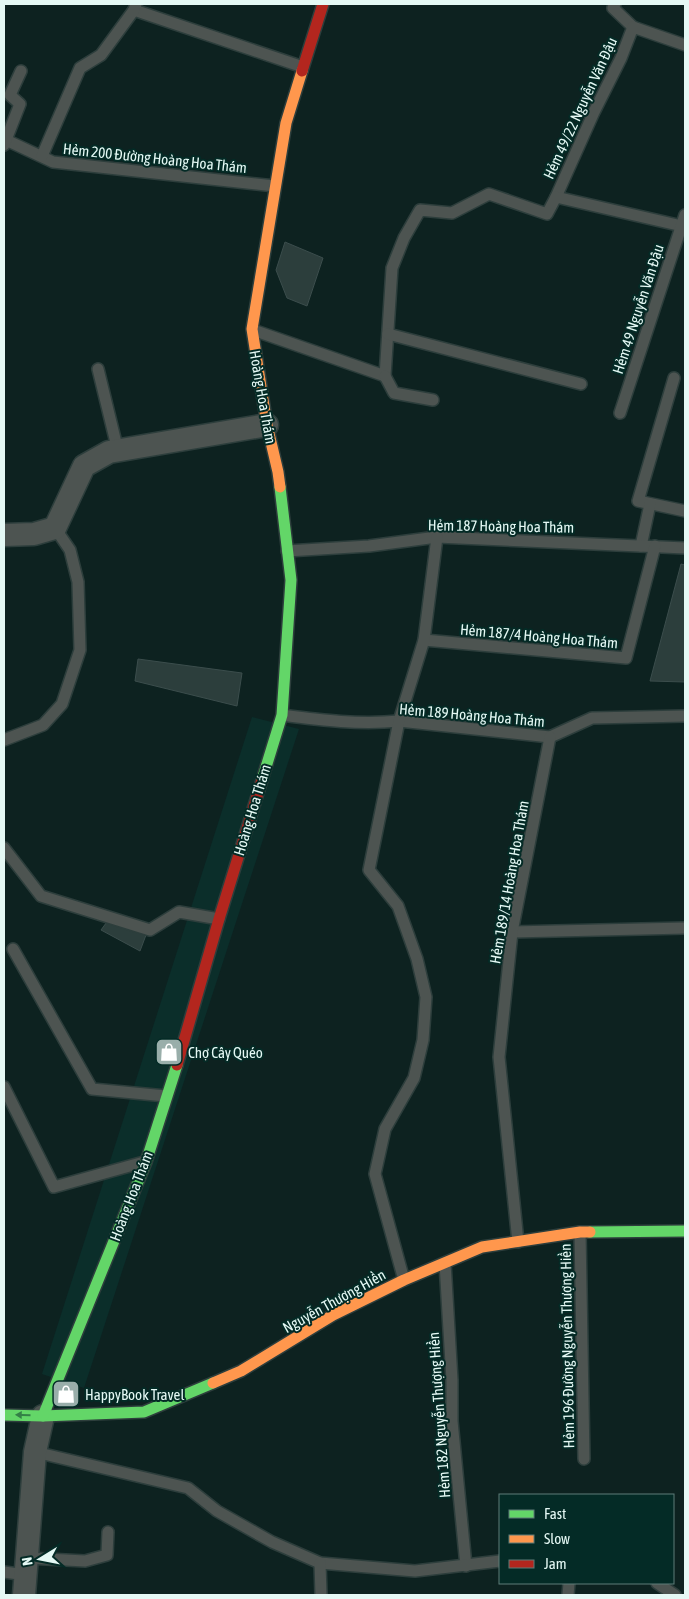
<svg xmlns="http://www.w3.org/2000/svg" width="689" height="1599" font-family="'Asap Condensed',sans-serif">
	<style>
		.built { fill: #0b2e2a }
		.building { fill: #2c3e3c; stroke: #3b4d4c }
		.lines { fill: none; stroke-linecap: round; stroke-linejoin: round }
		.lane-casing { stroke: #2d3e3c; stroke-width: 14 }
		.street-casing { stroke: #2d3e3c; stroke-width: 25 }
		.fast-casing { stroke: #2d3e3c; stroke-width: 14 }
		.slow-casing { stroke: #2d3e3c; stroke-width: 14 }
		.jam-casing { stroke: #2d3e3c; stroke-width: 14 }
		.lane { stroke: #4d5451; stroke-width: 11 }
		.street { stroke: #4d5451; stroke-width: 22 }
		.fast { stroke: #63d668; stroke-width: 11 }
		.slow { stroke: #ff974d; stroke-width: 11 }
		.jam { stroke: #b3261e; stroke-width: 11 }
		.oneway { fill: #348047 }
		.labels { text-anchor: middle; dominant-baseline: central; stroke-width: 4; stroke-linejoin: round; paint-order: stroke }
		.street-label { font-size: 15px; fill: #e5f9f5; stroke: #042b26 }
		.poi-label { font-size: 15px; fill: #e5f9f5; stroke: #042b26; text-anchor: start }
	</style>
	<rect width="100%" height="100%" fill="#0d2220"/>
	<polygon class="built" points="252,717 299,729 84,1388 42,1374"/>
	<g class="building">
		<polygon points="285,242 323,258 307,306 287,298 276,270"/>
		<polygon points="681,564 685,565 685,682 650,681"/>
		<polygon points="138,659 242,673 237,706 135,681"/>
		<polygon points="109,919 146,935 140,951 101,930"/>
	</g>
	<g class="lines">
		<g class="lane-casing">
			<g id="lane">
				<polyline points="136,4 134,10 303,67"/>
				<polyline points="615,4 613,8 633,27"/>
				<polyline points="6,140 53,162 275,186"/>
				<polyline points="4,145 20,104 10,95 21,71"/>
				<polyline points="42,156 80,68 101,55 134,10"/>
				<polyline points="556,197 594,112 621,58 633,27 685,45"/>
				<polyline points="253,330 385,376 392,268 404,238 420,210 452,213 489,194 547,214 556,197 682,226"/>
				<polyline points="388,334 581,384"/>
				<polyline points="98,369 118,451"/>
				<polyline points="385,376 394,393 433,400"/>
				<polyline points="674,378 638,501 685,511"/>
				<polyline points="620,413 685,215"/>
				<polyline points="641,546 650,504"/>
				<polyline points="287,551 369,546 437,537 685,548"/>
				<polyline points="424,640 626,658 655,546"/>
				<path d="M282,715C321,720 359,725 399,721L550,737L592,718L685,716"/>
				<polyline points="4,740 43,725 62,704 80,650 78,582 70,550 55,528"/>
				<polyline points="4,848 41,896 150,930 179,912 219,919"/>
				<polyline points="512,932 685,928"/>
				<polyline points="13,949 92,1089 166,1096"/>
				<polyline points="4,1087 54,1187 144,1162"/>
				<polyline points="580,1232 584,1459"/>
				<polyline points="518,1242 499,1057 512,932 550,737"/>
				<polyline points="445,1263 452,1380 452,1421 466,1566"/>
				<polyline points="404,1280 375,1174 385,1129 414,1078 423,1040 426,997 417,959 398,906 369,870 399,721 424,640 437,537"/>
				<polyline points="35,1452 188,1488 217,1511 272,1542 320,1563 415,1571 500,1561"/>
				<polyline points="27,1558 85,1561 107,1555 108,1532"/>
				<polyline points="320,1563 321,1595"/>
				<polyline points="4,1572 26,1575"/>
				<polyline points="657,1583 675,1595"/>
				<polyline points="568,1595 569,1583"/>
			</g>
		</g>
		<g class="street-casing">
			<g id="street">
				<polyline points="4,535 34,534 55,528 84,466 109,452 267,425"/>
				<polyline points="24,1595 35,1452 43,1416"/>
			</g>
		</g>
		<g class="fast-casing">
			<g id="fast">
				<polyline points="262,780 282,715 291,580 280,487"/>
				<polyline points="590,1232 685,1231"/>
				<polyline points="4,1415 43,1416 144,1412 213,1383"/>
				<polyline points="43,1416 146,1162 177,1065"/>
			</g>
		</g>
		<g class="slow-casing">
			<g id="slow">
				<polyline points="280,487 278,472 267,425 252,329 286,123 302,71"/>
				<polyline points="213,1383 241,1371 333,1315 404,1280 482,1247 580,1232 590,1232"/>
			</g>
		</g>
		<g class="jam-casing">
			<g id="jam">
				<polyline points="302,71 323,4"/>
				<polyline points="177,1065 219,919 262,780"/>
			</g>
		</g>
		<use href="#lane" class="lane"/>
		<use href="#street" class="street"/>
		<use href="#fast" class="fast"/>
		<use href="#slow" class="slow"/>
		<use href="#jam" class="jam"/>
	</g>
	<defs><path id="oneway-solid" d="M-6-.8H1V-3.2L6.5 0L1 3.2V.8H-6Z" transform="scale(1.25)"/></defs>
	<use class="oneway" href="#oneway-solid" transform="translate(23 1415) rotate(-179)"/>
	<defs>
		<g id="shop-square" transform="scale(1.4375)"><rect x="-9" y="-9" width="18" height="18" rx="4" fill="#99aeaa" stroke="#042b26"/><path d="M-5-2.5h2.3a2.7 3.5 0 0 1 5.4 0H5L5.5 6h-11ZM-1.5-2.5h3a1.5 2.3 0 0 0-3 0Z" fill="#fff"/></g>
	</defs>
	<g fill-rule="evenodd">
		<use href="#shop-square" x="169" y="1052"/>
		<use href="#shop-square" x="66" y="1394"/>
	</g>
	<g class="labels">
		<g class="street-label">
			<text transform="translate(580 108) rotate(-65)">Hẻm 49/22 Nguyễn Văn Đậu</text>
			<text transform="translate(155 158) rotate(6)">Hẻm 200 Đường Hoàng Hoa Thám</text>
			<text transform="translate(638 309) rotate(-72)">Hẻm 49 Nguyễn Văn Đậu</text>
			<text transform="translate(263 397) rotate(80)">Hoàng Hoa Thám</text>
			<text transform="translate(501 526) rotate(1)">Hẻm 187 Hoàng Hoa Thám</text>
			<text transform="translate(539 636) rotate(5)">Hẻm 187/4 Hoàng Hoa Thám</text>
			<text transform="translate(472 715) rotate(5)">Hẻm 189 Hoàng Hoa Thám</text>
			<text transform="translate(252 810) rotate(-73)">Hoàng Hoa Thám</text>
			<text transform="translate(509 882) rotate(-80)">Hẻm 189/14 Hoàng Hoa Thám</text>
			<text transform="translate(131 1196) rotate(-69)">Hoàng Hoa Thám</text>
			<text transform="translate(334 1301) rotate(-29)">Nguyễn Thượng Hiền</text>
			<text transform="translate(567 1346) rotate(-91)">Hẻm 196 Đường Nguyễn Thượng Hiền</text>
			<text transform="translate(439 1415) rotate(-94)">Hẻm 182 Nguyễn Thượng Hiền</text>
		</g>
		<g class="poi-label">
			<text x="188" y="1052">Chợ Cây Quéo</text>
			<text x="85" y="1394">HappyBook Travel</text>
		</g>
	</g>
	<rect width="689" height="1599" fill="none" stroke="#e5f9f5" stroke-width="10"/>
	<rect x="499" y="1494" width="175" height="90" fill="#042b26" stroke="#5e7d79"/>
	<rect x="509" y="1510" width="25" height="8" fill="#63d668" stroke="#5e7d79"/>
	<text x="544" y="1519" font-size="15" fill="#e5f9f5">Fast</text>
	<rect x="509" y="1535" width="25" height="8" fill="#ff974d" stroke="#5e7d79"/>
	<text x="544" y="1544" font-size="15" fill="#e5f9f5">Slow</text>
	<rect x="509" y="1560" width="25" height="8" fill="#b3261e" stroke="#5e7d79"/>
	<text x="544" y="1569" font-size="15" fill="#e5f9f5">Jam</text>
	<g transform="translate(40 1559) rotate(260)" stroke="#042b26" stroke-width="4" paint-order="stroke">
	<path d="M0-4L9 19L0 12L-9 19Z" fill="#e5f9f5"/>
	<text y="-8" font-size="14" font-weight="bold" text-anchor="middle" fill="#e5f9f5">N</text>
	</g>
</svg>
